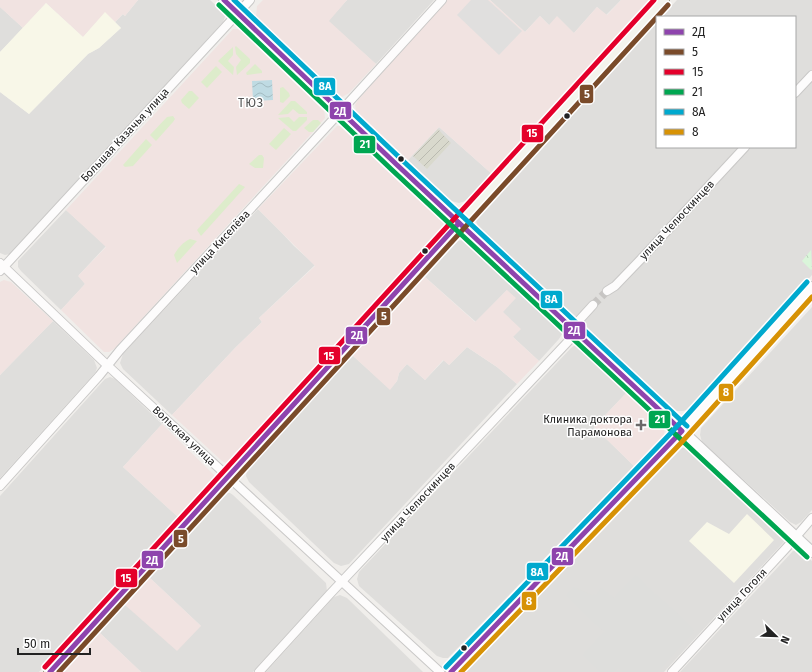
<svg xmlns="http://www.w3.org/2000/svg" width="812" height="672" font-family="'Fira Sans',sans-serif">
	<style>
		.residential { fill: #dfdedc }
		.commercial { fill: #f1e3e1 }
		.education { fill: #f8f7e8 }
		.religious { fill: #dededc }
		.construction { fill: url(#construction-furrows) }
		.grass { fill: #ddeccb }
		.park { fill: url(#park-crowns) }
		.parking { fill: #e0dfde }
		.water { fill: url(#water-waves) }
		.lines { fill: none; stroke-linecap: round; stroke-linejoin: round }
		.minor-tunnel { stroke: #c7c5c3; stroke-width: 8; stroke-dasharray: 8 4; stroke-linecap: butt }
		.minor-casing { stroke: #c9c8c7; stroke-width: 10 }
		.tertiary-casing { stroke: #c9c8c7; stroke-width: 12 }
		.secondary-casing { stroke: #999a82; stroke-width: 14 }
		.minor { stroke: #fdfcfc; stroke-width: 8 }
		.tertiary { stroke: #fdfcfc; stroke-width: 10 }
		.secondary { stroke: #f4f4ed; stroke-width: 12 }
		.bus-1-casing { stroke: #fff; stroke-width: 8 }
		.bus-2-casing { stroke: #fff; stroke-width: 8 }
		.bus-3-casing { stroke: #fff; stroke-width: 8 }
		.bus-4-casing { stroke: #fff; stroke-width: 8 }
		.bus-5-casing { stroke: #fff; stroke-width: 8 }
		.bus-6-casing { stroke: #fff; stroke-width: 8 }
		.bus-1 { stroke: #8e44ad; stroke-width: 5 }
		.bus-2 { stroke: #7a4b2a; stroke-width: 5 }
		.bus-3 { stroke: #e4002b; stroke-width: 5 }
		.bus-4 { stroke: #00a651; stroke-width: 5 }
		.bus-5 { stroke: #00a9ce; stroke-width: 5 }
		.bus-6 { stroke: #d79205; stroke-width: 5 }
		.bus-dot { fill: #222; stroke: #fff; stroke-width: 1.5 }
		.poi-dot { fill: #6a6968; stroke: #fff; stroke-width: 1.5 }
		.labels { text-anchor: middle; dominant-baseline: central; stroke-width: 3; stroke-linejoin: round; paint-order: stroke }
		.street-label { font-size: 11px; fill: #222; stroke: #fff }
		.poi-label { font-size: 11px; fill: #222; stroke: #fff; text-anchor: end }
		.neighbourhood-label { font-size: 12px; letter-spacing: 1px; fill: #555; stroke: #fff }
		.line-badge { stroke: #fff; stroke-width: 1.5 }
		.badge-label { font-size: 11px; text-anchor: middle; font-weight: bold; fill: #fff }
	</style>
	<defs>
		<pattern id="construction-furrows" width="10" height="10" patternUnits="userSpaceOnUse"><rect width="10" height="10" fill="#d9d9cd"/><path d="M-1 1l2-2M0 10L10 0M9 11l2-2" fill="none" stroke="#babab0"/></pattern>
		<pattern id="park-crowns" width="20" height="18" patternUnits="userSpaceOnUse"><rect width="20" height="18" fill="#daf5da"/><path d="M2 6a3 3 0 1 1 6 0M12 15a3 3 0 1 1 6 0" fill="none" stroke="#bbd2bb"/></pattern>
		<pattern id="water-waves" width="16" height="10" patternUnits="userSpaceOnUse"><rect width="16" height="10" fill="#bfdbe3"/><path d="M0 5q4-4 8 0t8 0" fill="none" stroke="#a4bcc2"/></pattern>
	</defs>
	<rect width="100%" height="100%" fill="#f0eeeb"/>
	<g class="residential">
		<polygon points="138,0 210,0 224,13 225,17 223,22 10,254 5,255 0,253 0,92 29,114 88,54 99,48 121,28 115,22 123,14 125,16"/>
		<polygon points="347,0 434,0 376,64 328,21"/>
		<polygon points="490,0 621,0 606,15 597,7 574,33 549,25 540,16 525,32"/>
		<polygon points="677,0 812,0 812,275 689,409 683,411 674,411 479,228 477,224 476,220 657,22 657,147 795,147 795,17 661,17"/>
		<polygon points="0,7 23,28 0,52"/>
		<polygon points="439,127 493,175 469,200 459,203 451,201 407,161"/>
		<polygon points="258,209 282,233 294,246 315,265 259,318 262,322 236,347 172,415 123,369 120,363 123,354"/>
		<polygon points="66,210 106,246 79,275 85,284 61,310 21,271 18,267 18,261"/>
		<polygon points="462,240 467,242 559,327 562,334 559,339 539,361 513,337 503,312 507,290 476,322 425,277 458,241"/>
		<polygon points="812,307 812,510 801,522 796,525 790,522 702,442 700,435 701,428"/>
		<polygon points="53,321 94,360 97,368 95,373 0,478 0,375"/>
		<polygon points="575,345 581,347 628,391 594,427 634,466 448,658 443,658 437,656 359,586 357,579 359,572 571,348"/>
		<polygon points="467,347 497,367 517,384 349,564 341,566 334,563 249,482 246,476 247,470 352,355 390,389 397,381 399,373 407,364 425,380 444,360 449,365"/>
		<polygon points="110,377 115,379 162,424 123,467 179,518 39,672 0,672 0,496 105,379"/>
		<polygon points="687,447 695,450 782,533 785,538 784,542 664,672 466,672 682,448"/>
		<polygon points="227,493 230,493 233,495 326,583 327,591 253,672 141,672 100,633 125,605 132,610 201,626 150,578"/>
		<polygon points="797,550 802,552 812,561 812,672 680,672 793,551"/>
		<polygon points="340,595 347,598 423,672 266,672 334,597"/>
	</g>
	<g class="commercial">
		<polygon points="0,0 138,0 125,16 123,14 115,22 105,13 83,37 46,3 23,28 0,7"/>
		<polygon points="263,0 347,0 329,21 376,64 349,93 342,97 336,94 256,17 257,6"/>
		<polygon points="447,0 490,0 525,32 540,16 549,25 557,16 574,33 597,7 607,15 621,0 651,0 493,175 439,127 407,161 356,111 355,105 358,100"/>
		<polygon points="233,29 238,29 241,30 324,109 325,118 313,132 114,349 109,352 104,352 61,310 85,284 78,276 106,247 66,210"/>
		<polygon points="337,126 341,126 344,128 444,221 446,226 444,230 232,459 226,463 222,461 172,415 236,347 262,322 259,318 315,266 258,209"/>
		<polygon points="425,277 475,322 507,290 516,298 503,312 521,329 513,337 539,361 517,384 497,367 467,347 449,365 443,360 425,380 407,364 399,373 397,381 390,390 352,355"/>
		<polygon points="4,280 11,282 53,321 0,375 0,282"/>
		<polygon points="628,391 665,424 664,435 634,466 594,427"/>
		<polygon points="162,424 215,476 214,480 179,518 123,467"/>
		<polygon points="150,578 201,626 177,651 125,605"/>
		<polygon points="100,633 139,670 141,672 64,672"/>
	</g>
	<g class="education">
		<polygon points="46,3 83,37 105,12 121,28 99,48 88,54 29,114 0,92 0,52"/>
		<polygon points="747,514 774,540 734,583 689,541 707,522 729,534"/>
	</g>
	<polygon class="religious" points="636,575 647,587 677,613 694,631 657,672 624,672 618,667 614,672 601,672 583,655 605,631 600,628 566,595 574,587 592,595 597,594 601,588 614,598"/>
	<polygon class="construction" points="438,129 451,143 427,169 413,156"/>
	<g class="grass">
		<polygon points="236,46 250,59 250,63 237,75 236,67 241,60 236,54 235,47"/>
		<polygon points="233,47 233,55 228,61 234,67 233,75 218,61"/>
		<polygon points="255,64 262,71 262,73 247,75 246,73"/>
		<polygon points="216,66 222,72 207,88 201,82"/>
		<polygon points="283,87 289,93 290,96 283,103 280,102 280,88"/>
		<polygon points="189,91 192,91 199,98 189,109 182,103 181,100"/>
		<polygon points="291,101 295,101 307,112 307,114 299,114 293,109 288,114 278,115"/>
		<polygon points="173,116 175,119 173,122 156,141 150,135 167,117"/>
		<polygon points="289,117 294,122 299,117 307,117 307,120 296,131 293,131 278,118"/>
		<polygon points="313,120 318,120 321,123 313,132 309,132 304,128"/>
		<polygon points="284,128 291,134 276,150 269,144"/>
		<polygon points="146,139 152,145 133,166 125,167 123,165"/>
		<polygon points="259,155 262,155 264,158 263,168 255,168 249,164"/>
		<polygon points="239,184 245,187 201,236 197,230"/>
		<path d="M190,239L197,241L177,263L174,255C177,249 183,242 190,239Z"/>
	</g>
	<polygon class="park" points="811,250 812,269 811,270 802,261"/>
	<polygon class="parking" points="471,0 488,0 522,31 499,55 457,15"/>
	<polygon class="water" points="272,80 273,100 253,101 252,81"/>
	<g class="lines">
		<polyline class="minor-tunnel" points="593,305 607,291"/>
		<g class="minor-casing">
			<g id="minor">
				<polyline points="795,93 812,75"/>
				<polyline points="0,263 108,366 440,672"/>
				<polyline points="0,271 250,0"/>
				<polyline points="607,291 615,286 641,259 745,147"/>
				<polyline points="572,328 593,305"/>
				<polyline points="0,486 99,376 120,350 330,123 442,0"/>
				<polyline points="259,672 330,594 577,332"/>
				<polyline points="672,672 788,546 812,518"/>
			</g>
		</g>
		<g class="tertiary-casing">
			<g id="tertiary">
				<polyline points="224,0 396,164 812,552"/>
				<polyline points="451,672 675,439 812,287"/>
			</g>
		</g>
		<g class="secondary-casing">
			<polyline id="secondary" points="50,672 430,254 663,0"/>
		</g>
		<use href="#minor" class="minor"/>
		<use href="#tertiary" class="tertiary"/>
		<use href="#secondary" class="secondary"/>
		<g class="bus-1-casing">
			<g id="bus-1">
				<polyline points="224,0 396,164 682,431 451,672"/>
				<polyline points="50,672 459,223"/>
			</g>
		</g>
		<g class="bus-2-casing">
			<polyline id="bus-2" points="59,672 668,5"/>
		</g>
		<g class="bus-3-casing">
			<polyline id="bus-3" points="45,667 654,0"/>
		</g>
		<g class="bus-4-casing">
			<polyline id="bus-4" points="219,5 391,169 807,557"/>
		</g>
		<g class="bus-5-casing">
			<g id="bus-5">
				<polyline points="234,0 401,159 687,426"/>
				<polyline points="446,667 670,434 807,282"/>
			</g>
		</g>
		<g class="bus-6-casing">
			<polyline id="bus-6" points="461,672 680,444 812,297"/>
		</g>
		<use href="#bus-1" class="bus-1"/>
		<use href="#bus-2" class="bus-2"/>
		<use href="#bus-3" class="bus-3"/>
		<use href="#bus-4" class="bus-4"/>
		<use href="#bus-5" class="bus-5"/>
		<use href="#bus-6" class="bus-6"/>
	</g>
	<g class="bus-dot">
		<circle cx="567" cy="116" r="3.5"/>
		<circle cx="401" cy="159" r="3.5"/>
		<circle cx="425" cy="251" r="3.5"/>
		<circle cx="464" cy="648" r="3.5"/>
	</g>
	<path class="poi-dot" d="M639 419h4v4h4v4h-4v4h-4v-4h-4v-4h4z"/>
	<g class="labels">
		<g class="street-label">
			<text transform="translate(125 135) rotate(-47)">Большая Казачья улица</text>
			<text transform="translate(677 220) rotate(-47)">улица Челюскинцев</text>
			<text transform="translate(220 242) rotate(-47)">улица Киселёва</text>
			<text transform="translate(184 436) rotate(43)">Вольская улица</text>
			<text transform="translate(418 502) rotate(-47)">улица Челюскинцев</text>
			<text transform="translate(742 595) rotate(-47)">улица Гоголя</text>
		</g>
		<g class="poi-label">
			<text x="632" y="419">Клиника доктора<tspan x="632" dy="13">Парамонова</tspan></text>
		</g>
		<g class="neighbourhood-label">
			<text x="251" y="103">ТЮЗ</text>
		</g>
	</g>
	<g class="line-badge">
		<rect x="313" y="77" width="23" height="19" rx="4" fill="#00a9ce"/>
		<rect x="579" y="84" width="15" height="20" rx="4" fill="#7a4b2a"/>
		<rect x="329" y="101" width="23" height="19" rx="4" fill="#8e44ad"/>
		<rect x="521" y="124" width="23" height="19" rx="4" fill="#e4002b"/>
		<rect x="353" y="135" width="23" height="19" rx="4" fill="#00a651"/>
		<rect x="540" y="290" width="23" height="19" rx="4" fill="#00a9ce"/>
		<rect x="376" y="307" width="15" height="19" rx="4" fill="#7a4b2a"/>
		<rect x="563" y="321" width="23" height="19" rx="4" fill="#8e44ad"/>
		<rect x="345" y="326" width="23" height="19" rx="4" fill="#8e44ad"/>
		<rect x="318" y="346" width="23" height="19" rx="4" fill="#e4002b"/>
		<rect x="718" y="383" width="16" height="19" rx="4" fill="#d79205"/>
		<rect x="648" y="410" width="23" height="19" rx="4" fill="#00a651"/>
		<rect x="173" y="529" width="15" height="19" rx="4" fill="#7a4b2a"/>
		<rect x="551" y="547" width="23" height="19" rx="4" fill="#8e44ad"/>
		<rect x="141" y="550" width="23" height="19" rx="4" fill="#8e44ad"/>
		<rect x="526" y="562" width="23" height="19" rx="4" fill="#00a9ce"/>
		<rect x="115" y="568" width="23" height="20" rx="4" fill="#e4002b"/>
		<rect x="521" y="591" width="16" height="20" rx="4" fill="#d79205"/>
	</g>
	<g class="badge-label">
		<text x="325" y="90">8А</text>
		<text x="587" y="98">5</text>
		<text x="340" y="115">2Д</text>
		<text x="532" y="137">15</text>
		<text x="365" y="148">21</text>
		<text x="551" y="303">8А</text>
		<text x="384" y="320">5</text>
		<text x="574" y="334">2Д</text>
		<text x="357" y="339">2Д</text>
		<text x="329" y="360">15</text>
		<text x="726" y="396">8</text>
		<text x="660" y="423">21</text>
		<text x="181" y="543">5</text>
		<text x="562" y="560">2Д</text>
		<text x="152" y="564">2Д</text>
		<text x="537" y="576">8А</text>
		<text x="126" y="582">15</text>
		<text x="529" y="605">8</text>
	</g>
	<rect x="656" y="16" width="140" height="132" fill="#ffffff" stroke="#a7a7a7"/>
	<rect x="664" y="29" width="20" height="6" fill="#8e44ad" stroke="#a7a7a7"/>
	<text x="692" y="36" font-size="12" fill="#222222">2Д</text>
	<rect x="664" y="49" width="20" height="6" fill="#7a4b2a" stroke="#a7a7a7"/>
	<text x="692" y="56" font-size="12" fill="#222222">5</text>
	<rect x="664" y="69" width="20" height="6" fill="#e4002b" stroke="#a7a7a7"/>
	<text x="692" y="76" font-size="12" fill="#222222">15</text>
	<rect x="664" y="89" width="20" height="6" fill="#00a651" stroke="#a7a7a7"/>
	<text x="692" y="96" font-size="12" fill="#222222">21</text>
	<rect x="664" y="109" width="20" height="6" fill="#00a9ce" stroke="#a7a7a7"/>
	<text x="692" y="116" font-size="12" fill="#222222">8А</text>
	<rect x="664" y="129" width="20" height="6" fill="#d79205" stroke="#a7a7a7"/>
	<text x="692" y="136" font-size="12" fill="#222222">8</text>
	<g transform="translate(776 636) rotate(113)" stroke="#ffffff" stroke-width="3" paint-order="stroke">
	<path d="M0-3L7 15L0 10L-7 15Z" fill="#222222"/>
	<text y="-6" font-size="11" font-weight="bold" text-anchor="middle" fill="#222222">N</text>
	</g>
	<path d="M18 648v6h72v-6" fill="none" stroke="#222222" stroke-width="2"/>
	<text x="24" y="648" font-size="12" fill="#222222" stroke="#ffffff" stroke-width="3" paint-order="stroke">50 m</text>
</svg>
